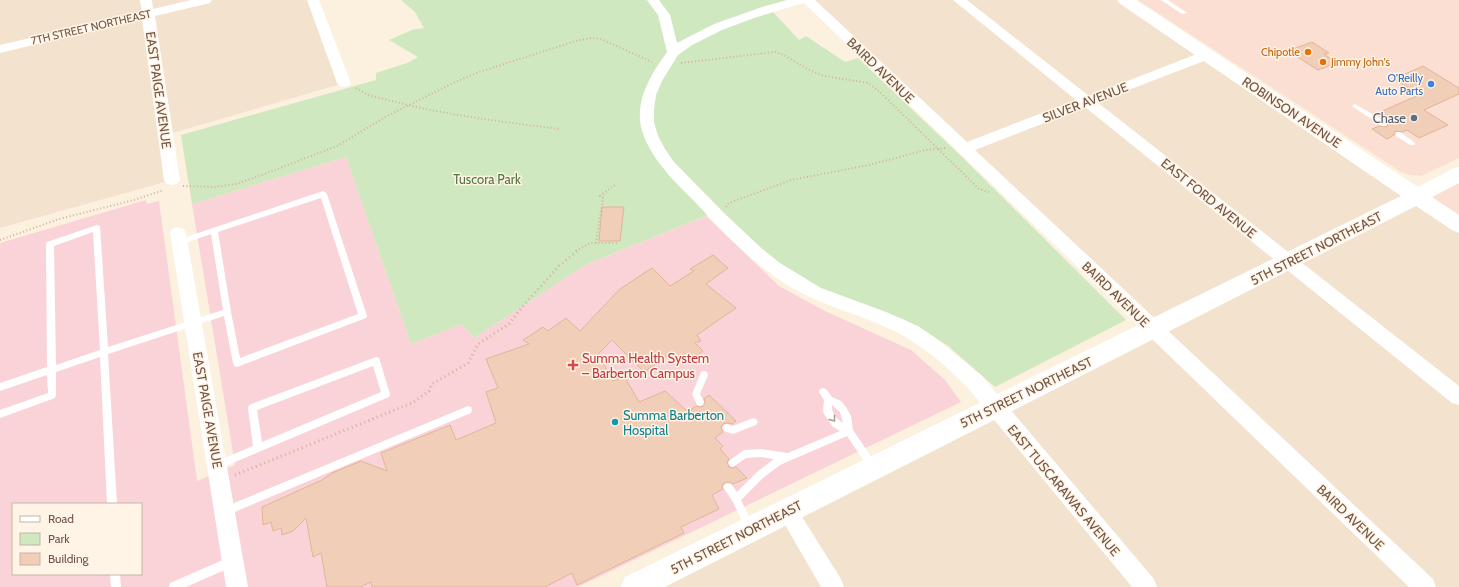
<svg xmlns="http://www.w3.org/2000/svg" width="1459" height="587" font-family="Cabin,sans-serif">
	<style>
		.residential { fill: #f3e2ce }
		.commercial { fill: #fcdfd3 }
		.medical { fill: #f9d3d8; fill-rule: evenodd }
		.green { fill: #d0e8bf }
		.building { fill: #f1ceb7; stroke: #e3b498 }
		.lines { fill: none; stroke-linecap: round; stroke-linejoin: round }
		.path-far1 { stroke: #d5b19b; stroke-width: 2; stroke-dasharray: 1 2.5; stroke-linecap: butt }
		.path { stroke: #d5b19b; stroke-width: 3; stroke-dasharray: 1 3.5; stroke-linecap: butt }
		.service { fill: #fff; fill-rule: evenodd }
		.minor { fill: #fff; fill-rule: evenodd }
		.secondary { fill: #fff; fill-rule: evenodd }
		.oneway { stroke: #aa9a91 }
		.food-dot { fill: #e8710a; stroke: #fff4e5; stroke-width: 1.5 }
		.shop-dot { fill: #3f7fe0; stroke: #fff4e5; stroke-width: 1.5 }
		.service-dot { fill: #5c6f8a; stroke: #fff4e5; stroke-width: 1.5 }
		.health-dot { fill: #e0444e; stroke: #fff4e5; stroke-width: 1.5 }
		.culture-dot { fill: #0f9aa8; stroke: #fff4e5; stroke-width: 1.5 }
		.labels { text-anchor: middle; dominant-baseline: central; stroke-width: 3; stroke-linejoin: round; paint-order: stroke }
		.far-street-label { font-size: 11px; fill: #715648; stroke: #fff4e5 }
		.far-food-label { font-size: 11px; fill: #c56008; stroke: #fff4e5; text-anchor: end }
		.far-shop-label { font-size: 11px; fill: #366cbe; stroke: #fff4e5; text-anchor: end }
		.street-label { font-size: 13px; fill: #715648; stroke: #fff4e5 }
		.service-label { font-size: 13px; fill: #4e5e75; stroke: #fff4e5; text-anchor: end }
		.park-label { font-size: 13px; fill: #517840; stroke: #fff4e5 }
		.health-label { font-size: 13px; fill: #be3a42; stroke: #fff4e5; text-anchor: start }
		.culture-label { font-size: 13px; fill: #0d838f; stroke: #fff4e5; text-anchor: start }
	</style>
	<rect width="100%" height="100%" fill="#fcf0df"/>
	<g class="residential">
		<polygon points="0,0 313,0 344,83 166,135 172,180 0,228"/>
		<polygon points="808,0 1125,0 1459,225 1459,587 635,587 1153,329"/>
	</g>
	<g class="commercial">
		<polygon points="1138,0 1459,0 1459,158 1421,176 1410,175 1401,172"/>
		<polygon points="1459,174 1459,225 1433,208 1431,189"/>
	</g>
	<path class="medical" d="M346,157L411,344L462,324L474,338L585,265L706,216L779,286L825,311L911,350L945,380L961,402L578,587H0V243L146,200L147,204L159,201L197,481L235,465L192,204ZM13,504H141V574H13Z"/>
	<polygon class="green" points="401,0 796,0 800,4 773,12 799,40 806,36 845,62 858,58 962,157 1126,320 995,387 947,345 903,319 882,314 809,286 772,258 720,210 585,265 474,338 462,324 411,344 346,157 192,204 181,135 376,80 376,73 407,63 418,57 389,40 412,30 424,28 415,12"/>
	<g class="building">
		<polygon points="1312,42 1329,53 1324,54 1337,63 1318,70 1288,51"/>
		<polygon points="1423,66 1459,88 1459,94 1424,110 1448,125 1419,138 1407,130 1402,132 1395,131 1394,135 1387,139 1372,129 1379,126 1387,127 1388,123 1393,120 1380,112 1419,95 1394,79"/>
		<polygon points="602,207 624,207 620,241 599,241"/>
		<polygon points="713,255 728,268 706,284 736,308 697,335 701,341 695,343 703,351 683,364 672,352 644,372 612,340 598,354 613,381 624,376 639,402 665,391 688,412 696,406 700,407 703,406 705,402 704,399 709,395 736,421 732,424 727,423 723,424 721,427 723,432 715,438 723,446 720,449 729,459 727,462 729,467 733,468 736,467 747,478 733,484 728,482 724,483 722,486 723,489 712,495 719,509 681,527 684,533 577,585 572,573 545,587 372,587 371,582 360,587 327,587 321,553 313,557 306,518 293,531 282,535 281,528 273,531 271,522 263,525 262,507 322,480 332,473 361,461 387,471 381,453 450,425 456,440 496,423 486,392 498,388 486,359 529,344 523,340 543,327 548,331 566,318 580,331 620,289 652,268 670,286 694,271 690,269"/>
	</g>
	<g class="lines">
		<g class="path-far1">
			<polyline points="681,63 775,52 784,55 807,69 824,76 868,83 880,92 979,189 989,192"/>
			<path d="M356,88C367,96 383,99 396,102C450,116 505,122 560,129"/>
			<polyline points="183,186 215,187 236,184 259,176 337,146 387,116 451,84 479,72 579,40 593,38 601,39 652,62"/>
			<polyline points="726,207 729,203 791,180 869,165 926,150 946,148"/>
			<polyline points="0,240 59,219 134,200 164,190"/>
			<polyline points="596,243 603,198 600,196 615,185"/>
			<polyline points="576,251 590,243 618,243"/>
		</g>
		<polyline class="path" points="235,475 412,403 429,391 432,384 468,363 478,344 509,324 522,307 559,266 578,250"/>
		<g class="service">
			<polygon points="1161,0 1168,0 1187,13 1182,14"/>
			<polygon points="1355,104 1386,122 1386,126 1382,126 1353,107 1352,106"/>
			<polygon points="1396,132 1400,132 1415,143 1414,145 1410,145 1396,136"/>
			<path d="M323,191L327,194L367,316L366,318L237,367L234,366L233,363L224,316L108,354L117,504H107L100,357L56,372V395L55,398L0,418V410L48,393L47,375L0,391V383L47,367L46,244L47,242L97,225L100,226L108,347L223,310L211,234L180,245L176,242L177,240ZM321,198L358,314L240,358L231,312L218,232ZM93,232L100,350L56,365L54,246Z"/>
			<path d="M376,357L379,358L380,361L390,394L389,397L221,468L218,469L215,468L213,465L215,462L253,446L248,408L249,405ZM373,366L381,392L262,442L257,410Z"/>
			<polygon points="704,371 707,372 708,375 700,394 704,402 703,405 700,406 697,405 692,394 701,372"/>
			<path d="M823,388L826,389L832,397L841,401L846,407L851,416L853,430L876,464L878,467L876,470L873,471L870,470L847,436L780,465L764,477L741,500L754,527L752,530L749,532L746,530L733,502L723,487L725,484L728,483L731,484L737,492L758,471L774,459L761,457L746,458L733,467L730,466L728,463L730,460L744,450L761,449L788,453L840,431L832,426L824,414L823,411L824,400L819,392L820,389ZM832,405L840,412L843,423C837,419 831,413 832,405Z"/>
			<polygon points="468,406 471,407 472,410 471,413 225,516 222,514 220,511 222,508"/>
			<polygon points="753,418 756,419 758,422 756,425 733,434 724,431 722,428 724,425 727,424 733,426"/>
			<polygon points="232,556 236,557 237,561 236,565 186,587 169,587 170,583"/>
			<polygon points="110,574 120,574 121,587 111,587"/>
		</g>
		<g class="minor">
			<polygon points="140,0 152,0 153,9 191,0 212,0 210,3 155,16 180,180 177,184 172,185 167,184 164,180 142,19 0,53 0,45 142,12"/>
			<polygon points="307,0 319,0 351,83 349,86 344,87 339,86 337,83"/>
			<path d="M647,0H659L670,15L677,43L714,24L762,7L787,0H815L967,142L1076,100L953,0H967L1089,96L1202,52H1212L1214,55L1212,58L1097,102L1459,386V405L1452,403L1085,107L975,150L1433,579L1436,587H1409L804,3L754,18L722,30L692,45L678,55L662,81L656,95L654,109V122L658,136L665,149L674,162L725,214L761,248L780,263L821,288L886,312L918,326L937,339L964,361L982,376L1154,579L1157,587H1132L968,388C946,366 923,345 894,331C860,314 822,306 789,286C753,264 723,232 695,202C685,191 673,181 664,169C653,156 642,138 640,121C638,95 652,73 667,52L658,15Z"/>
			<polygon points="178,227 184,229 186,233 248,587 226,587 170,233 172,229"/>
			<polygon points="787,501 794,504 841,579 844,587 821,587 777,511 780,504"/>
		</g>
		<polygon class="secondary" points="1117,0 1136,0 1418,187 1452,169 1459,167 1459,183 1432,197 1459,215 1459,233 1452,230 1416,206 665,587 621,587 625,577 1401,196 1119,3"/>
	</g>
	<defs><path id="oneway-chevron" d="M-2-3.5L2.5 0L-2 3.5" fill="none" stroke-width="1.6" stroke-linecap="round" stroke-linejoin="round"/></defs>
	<use class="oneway" href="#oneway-chevron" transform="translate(833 419) rotate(52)"/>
	<g class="food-dot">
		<circle cx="1308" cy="52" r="4"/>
		<circle cx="1323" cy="62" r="4"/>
	</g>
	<circle class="shop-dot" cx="1431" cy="84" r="4"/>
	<circle class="service-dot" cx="1414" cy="118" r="4"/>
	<path class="health-dot" d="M571 359h4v4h4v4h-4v4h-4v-4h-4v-4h4z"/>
	<circle class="culture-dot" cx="615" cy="422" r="4"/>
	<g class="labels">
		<g class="far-street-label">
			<text transform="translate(91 27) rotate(-13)">7TH STREET NORTHEAST</text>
		</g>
		<g class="far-food-label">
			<text x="1300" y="52">Chipotle</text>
			<text x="1331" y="62" text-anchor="start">Jimmy John's</text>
		</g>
		<g class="far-shop-label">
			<text x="1423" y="78">O'Reilly<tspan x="1423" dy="13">Auto Parts</tspan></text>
		</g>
		<g class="street-label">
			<text transform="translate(881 70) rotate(44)">BAIRD AVENUE</text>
			<text transform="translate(159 90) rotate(82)">EAST PAIGE AVENUE</text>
			<text transform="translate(1085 102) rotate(-21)">SILVER AVENUE</text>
			<text transform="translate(1292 112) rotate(34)">ROBINSON AVENUE</text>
			<text transform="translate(1209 198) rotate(39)">EAST FORD AVENUE</text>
			<text transform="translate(1316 248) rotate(-27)">5TH STREET NORTHEAST</text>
			<text transform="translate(1116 294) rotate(44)">BAIRD AVENUE</text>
			<text transform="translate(1026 392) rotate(-26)">5TH STREET NORTHEAST</text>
			<text transform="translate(208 410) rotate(80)">EAST PAIGE AVENUE</text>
			<text transform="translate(1064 490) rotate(50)">EAST TUSCARAWAS AVENUE</text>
			<text transform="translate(1351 517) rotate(44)">BAIRD AVENUE</text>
			<text transform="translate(736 537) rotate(-27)">5TH STREET NORTHEAST</text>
		</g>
		<g class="service-label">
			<text x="1406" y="118">Chase</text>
		</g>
		<g class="park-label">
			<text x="487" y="179">Tuscora Park</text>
		</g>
		<g class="health-label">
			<text x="582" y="358">Summa Health System<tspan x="582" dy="15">– Barberton Campus</tspan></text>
		</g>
		<g class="culture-label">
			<text x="623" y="415">Summa Barberton<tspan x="623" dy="15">Hospital</tspan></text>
		</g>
	</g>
	<rect x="12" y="503" width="130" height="72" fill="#fff4e5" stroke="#c6b5a6"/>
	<rect x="20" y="516" width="20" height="6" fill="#ffffff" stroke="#c6b5a6"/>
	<text x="48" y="523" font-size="12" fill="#715648">Road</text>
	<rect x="20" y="533" width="20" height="12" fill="#d0e8bf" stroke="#c6b5a6"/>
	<text x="48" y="543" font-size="12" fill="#715648">Park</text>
	<rect x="20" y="553" width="20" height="12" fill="#f1ceb7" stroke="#c6b5a6"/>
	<text x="48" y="563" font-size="12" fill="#715648">Building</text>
</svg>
